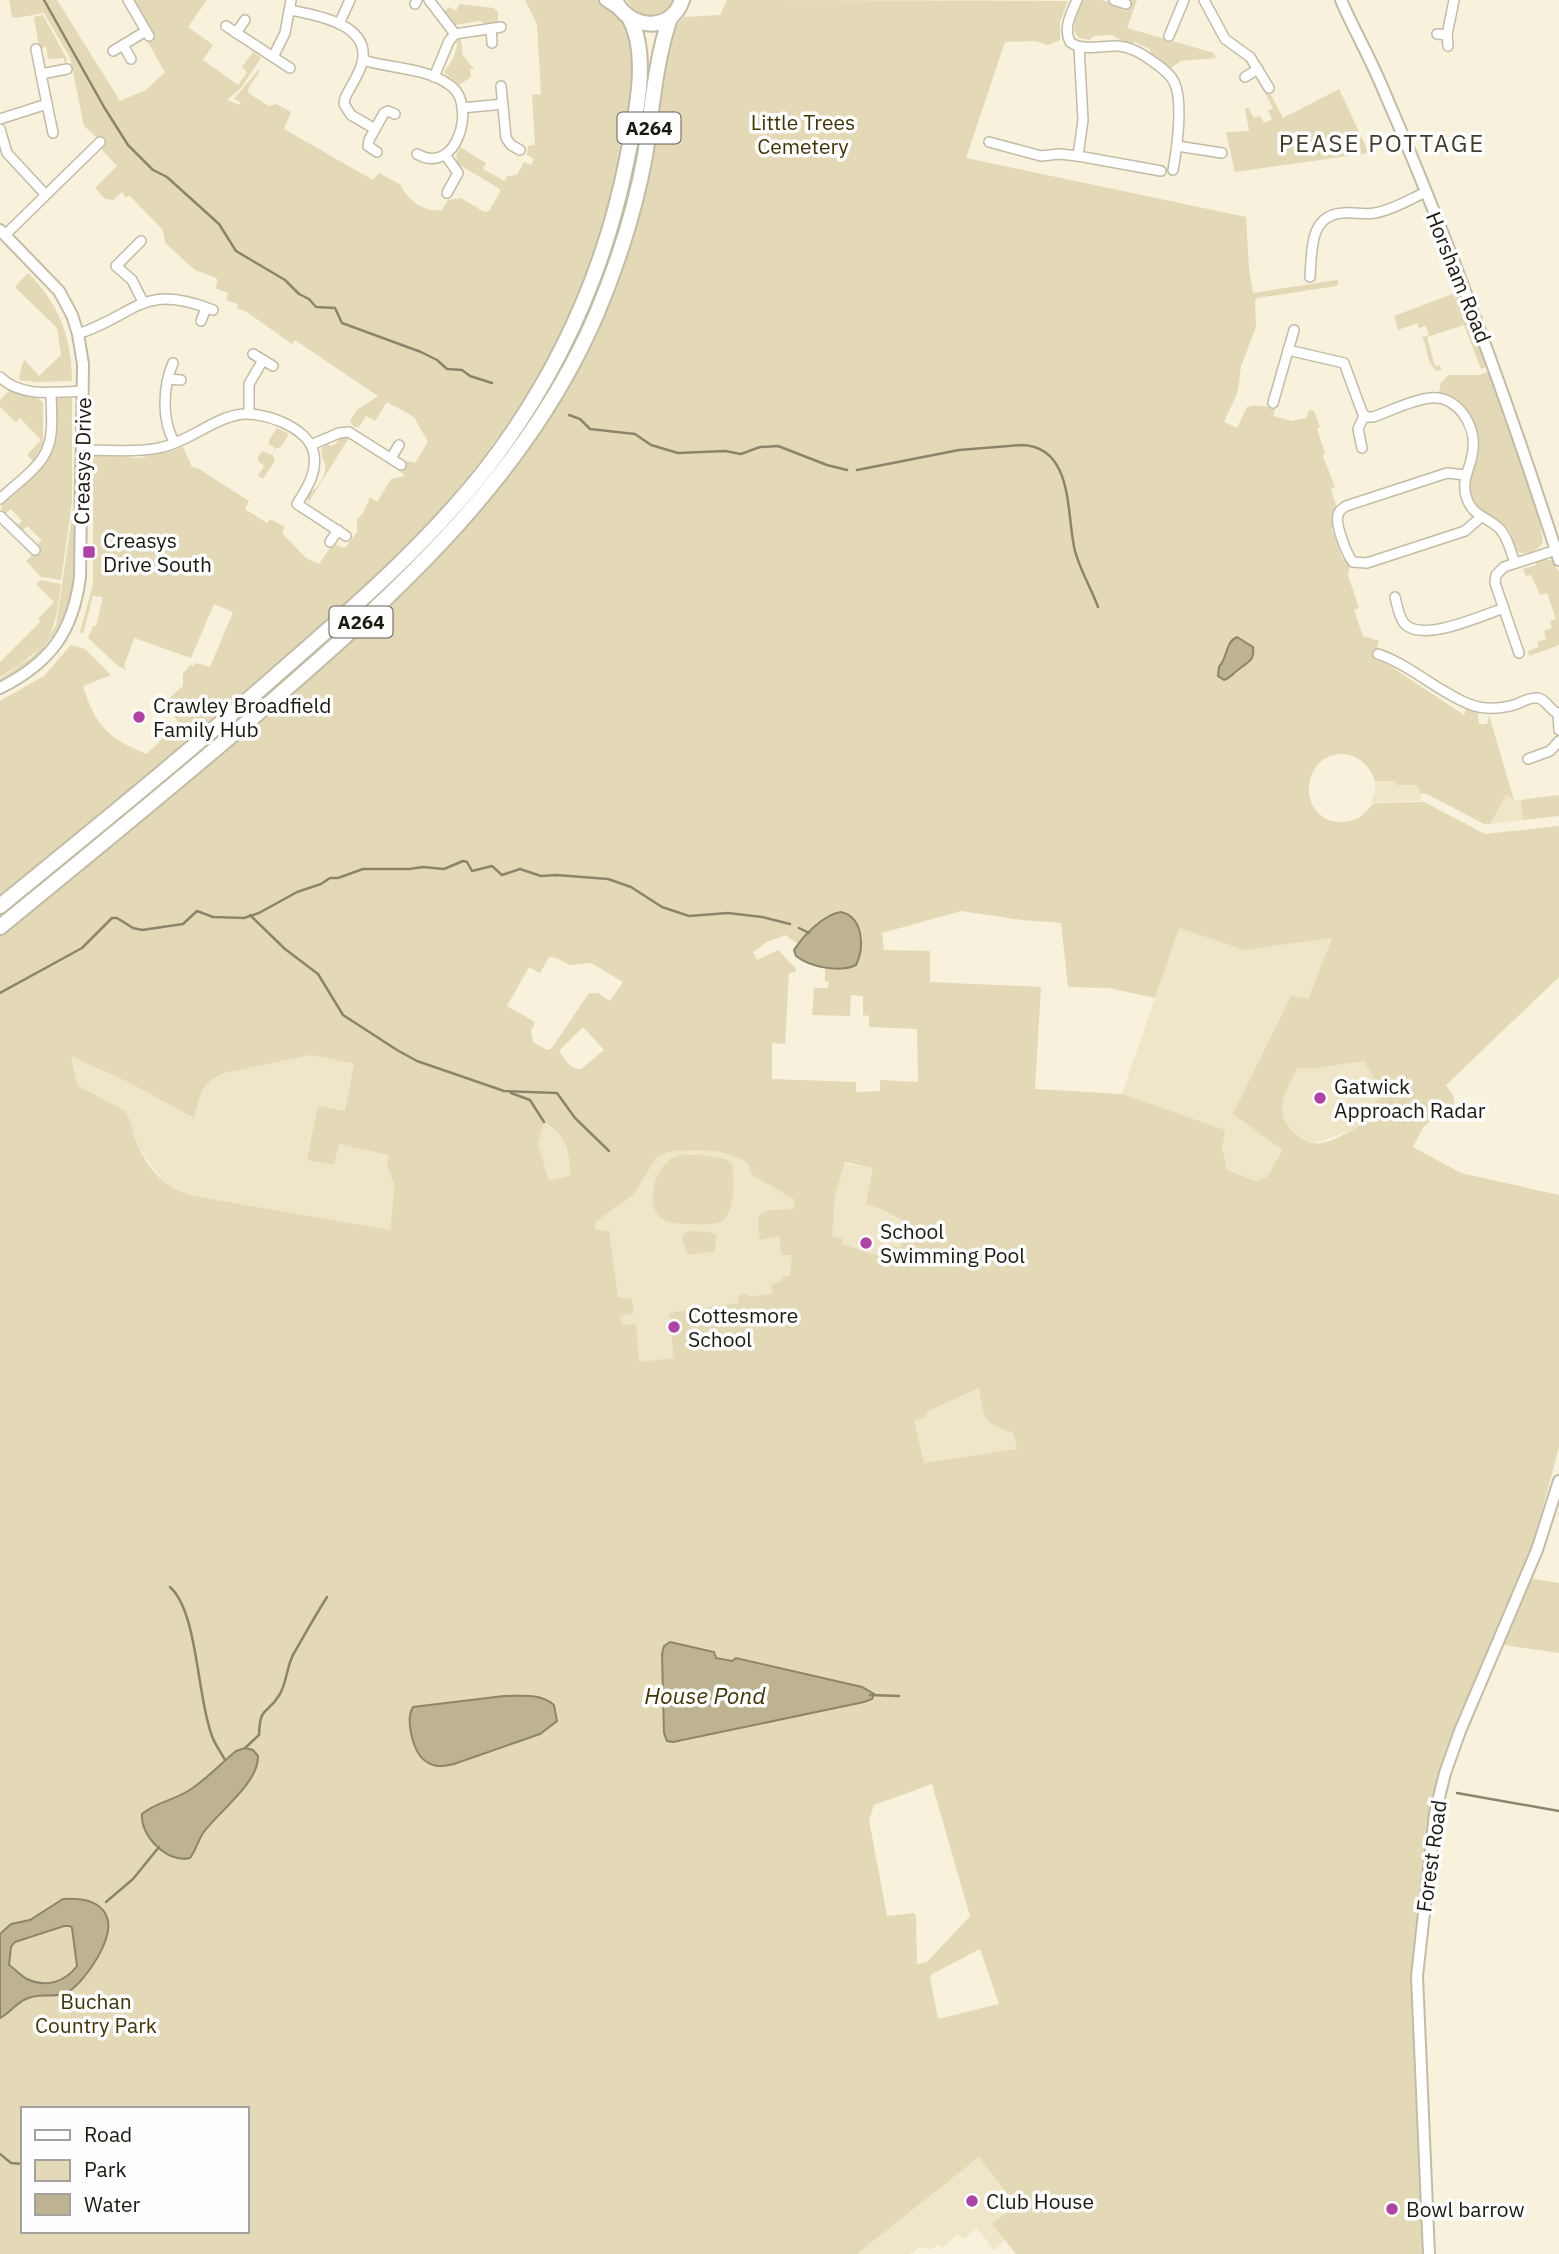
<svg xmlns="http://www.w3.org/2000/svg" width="1559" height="2254" font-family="'IBM Plex Sans',sans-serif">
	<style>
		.built { fill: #efe6c9 }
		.green { fill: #e3d9b7; fill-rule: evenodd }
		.water { fill: #bdb391; stroke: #8d856b; stroke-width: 2; fill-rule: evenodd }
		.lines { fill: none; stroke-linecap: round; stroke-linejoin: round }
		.stream { stroke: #8d856b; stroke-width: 2.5 }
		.minor-casing { stroke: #c2bca7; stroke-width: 12 }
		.tertiary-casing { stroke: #c2bca7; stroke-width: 14 }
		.trunk-casing { stroke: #c2bca7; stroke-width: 18 }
		.minor { stroke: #fff; stroke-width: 9 }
		.tertiary { stroke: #fff; stroke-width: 10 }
		.trunk { stroke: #fff; stroke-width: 14 }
		.poi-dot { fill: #ad43a4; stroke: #fefefe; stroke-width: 2.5 }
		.labels { text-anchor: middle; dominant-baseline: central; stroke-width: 7; stroke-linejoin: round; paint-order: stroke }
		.shield { fill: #fefefe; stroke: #605e58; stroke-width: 2 }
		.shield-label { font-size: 19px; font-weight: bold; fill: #1c1911 }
		.park-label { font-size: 21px; fill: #413407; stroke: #fefefe }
		.street-label { font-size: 21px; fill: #1c1911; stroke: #fefefe }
		.poi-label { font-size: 21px; fill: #1c1911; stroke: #fefefe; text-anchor: start }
		.water-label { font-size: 23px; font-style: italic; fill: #423508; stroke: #fefefe }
		.quarter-label { font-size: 24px; letter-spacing: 2px; fill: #433e2c; stroke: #fefefe }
	</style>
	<rect width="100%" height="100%" fill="#f8f1db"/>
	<g class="built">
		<polygon points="1375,781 1396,781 1396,785 1416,785 1421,790 1421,801 1375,802 1371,804 1375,793"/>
		<polygon points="1506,795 1513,800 1521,800 1523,820 1490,824"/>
		<polygon points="1179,928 1244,950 1332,938 1308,999 1234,1114 1284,1150 1265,1179 1260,1181 1229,1172 1225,1168 1222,1147 1224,1130 1122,1094"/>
		<polygon points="70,1055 130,1083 201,1091 207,1083 225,1073 311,1055 370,1068 490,1222 647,1155 726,1144 873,1168 890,1183 1007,1403 1017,1450 924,1463 173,1205 162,1180 139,1148 125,1111 77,1085"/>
		<polygon points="1364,1061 1382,1093 1369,1111 1376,1113 1372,1123 1315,1143 1304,1140 1289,1128 1281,1111 1284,1091 1298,1068 1317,1068"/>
		<polygon points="544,1122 564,1138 571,1175 549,1181 538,1144"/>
		<polygon points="979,2157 1017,2205 992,2224 1005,2240 994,2250 977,2228 963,2239 958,2234 942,2248 939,2245 931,2249 919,2247 910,2254 857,2254"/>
	</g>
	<g class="green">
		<path d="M9,0H57L120,101L146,90L165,72L147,41L153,35L133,0H207L188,27L213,45L203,60L238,85L247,72L242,67L253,52L261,58L241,88L227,100L240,105L241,103L234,99L258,70L260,71L249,87L248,93L269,106L276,104L291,112L284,129L373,180L379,173L401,185C406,200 426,213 442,210L448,200L461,198L484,212L489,211L500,192V189L458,164L456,156L460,147L486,163L483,169L504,181L507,176L517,175L524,162L531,165L534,159L527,155L528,146L535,145L532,95L541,94L537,24L525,0H598C608,8 621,17 627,29C640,56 628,115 623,144C576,402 415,551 223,712C149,775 74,837 0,900V701L44,676L71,645L85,649L111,675L83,686C95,725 108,739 147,754L178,723L167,700L183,686V674L190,665L193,666L196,663L210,667L233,612L214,604L191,658L134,638L124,666L127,670L118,666L88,638L93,626H96L103,597L93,596L83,634L80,632L93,584V455L141,458C152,453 169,454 183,447L192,467L199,469L249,501L245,509L267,523L270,519L285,527L282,533L306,558L319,564L330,548L336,545L345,548L357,532V520L363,513L370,497L377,502L391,479L405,476L400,471L407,461L415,463L428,442L414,417L387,402L375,421L366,416L359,427H354L350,421L357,410L378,396L295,340L292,344L247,312L237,308L238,304L226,300L228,293L215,288L218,281L216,278L195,270L165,243L163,230L129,195L126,198L122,192L113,200L105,199L95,188L117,166L102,150L104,144L84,126L70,58L44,13L17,18L12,17Z"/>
		<path d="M627,0H675C663,20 639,21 627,0Z"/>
		<path d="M727,0L1068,1L1060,22V40L1048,45L1035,41L1005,42L966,158L1246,217L1249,268L1253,293L1337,280L1339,283L1336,286L1258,298L1255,300L1256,327L1241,366L1238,391L1224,422L1237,428L1247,407C1257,404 1265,406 1275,409L1273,416L1292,421L1306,418L1309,410L1314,411L1320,427L1317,428L1325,454L1323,456L1335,487L1331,489L1337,508C1333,516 1335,522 1332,529L1342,558L1350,565L1348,575L1359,608L1354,610L1363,636L1379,641L1374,659L1390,666L1464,715L1466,709L1478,713L1479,724H1487L1489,715L1514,800L1506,795L1490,824H1484L1429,795L1421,793L1416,785H1396L1395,781H1375C1371,768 1362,758 1349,755C1308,746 1292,808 1332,821C1341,823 1351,822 1358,818C1365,814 1369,808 1374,803L1424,802L1485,834L1559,826V977L1446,1085L1454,1097V1105L1424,1126L1413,1147L1461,1173L1559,1195V1447L1538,1525L1521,1577L1559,1583V1653L1497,1644L1445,1773L1420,1937L1429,2254H1016L992,2224L1016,2205L979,2157L857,2254H0V934L116,840L444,549L515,465L548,418L603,316L674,29L684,17L720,15ZM1227,652H1254L1251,662C1240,668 1233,677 1221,679L1217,672L1225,662ZM961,911L1022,920L1061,923L1068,987L1109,988L1155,998L1179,928L1244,950L1332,938L1308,999L1291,996L1233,1114L1283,1150L1266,1178L1256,1181L1227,1170L1222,1147L1225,1130L1122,1094L1035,1089L1041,987L930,982V951L884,950L882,933ZM848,914L858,926L860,939L825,967V981L829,982L828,988H814L812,1015L850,1016L851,995L863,996V1015L869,1016V1027L917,1029L918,1082L880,1080V1091L856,1092V1082L772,1079V1043L785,1044L789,973L796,972L795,968L778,950L757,960L753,952L767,942L785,935L798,944L828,917ZM549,957L556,958L570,965L591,963L623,982L610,1001L598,993H589L552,1048L547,1050L533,1042L531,1032L535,1022L507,1006L529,967L540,973ZM583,1027L604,1050L581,1069C570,1070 565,1058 559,1051ZM311,1055L354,1064L345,1111L318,1106L307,1160L334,1165L339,1144L389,1155L387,1166L395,1186L390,1230L193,1196C166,1189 147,1169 137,1143C132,1133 132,1121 125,1111L77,1085L71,1056L130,1083L194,1118C201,1093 200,1084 225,1073ZM1364,1061L1382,1093L1369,1111L1375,1114L1373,1123L1367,1122C1353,1129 1337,1140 1322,1143C1313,1145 1304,1141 1297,1135C1271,1115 1285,1090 1298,1068H1317ZM544,1122C568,1137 567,1148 571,1175L549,1181L538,1144ZM697,1150C717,1150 731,1153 748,1163L751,1174L795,1200L793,1209C762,1212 754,1204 760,1240L779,1236L781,1255H792L790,1276L781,1277V1282L771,1284L772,1294L748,1297L747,1293L738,1296L739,1303L669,1313L674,1358L639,1362L636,1324L622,1325L620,1316L634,1313L632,1301L630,1298H618L609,1231L595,1230V1222L634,1194L656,1158C669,1149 683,1151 697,1150ZM845,1162L873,1168L866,1204L884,1210L914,1227L899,1248L890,1244L885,1258L842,1244L843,1239L832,1236L835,1195ZM979,1388C984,1417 983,1425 1013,1432L1017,1449L924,1463L914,1421L927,1416L926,1412ZM670,1642L714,1652L716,1658L732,1661L737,1658L862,1687L864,1702L673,1742L667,1741L664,1733L662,1654L664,1646ZM932,1784L970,1916L927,1962L917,1964L916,1915L913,1913L887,1916L869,1820L874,1805ZM980,1949L999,2004L938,2019L930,1977L932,1974ZM23,2109H247V2231H23Z"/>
		<polygon points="1082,0 1101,0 1120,5 1120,9 1126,11 1131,0 1137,0 1127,28 1214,53 1216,58 1181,61 1169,69 1152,55 1150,49 1135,42 1130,45 1112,35 1093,36 1090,40 1079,38 1074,31 1075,21 1073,20"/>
		<polygon points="459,4 494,8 498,12 498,23 485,24 479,21 455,25 445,11 449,7 456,11"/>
		<polygon points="43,15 67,59 65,65 64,58 48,59 46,47 39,48 34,17"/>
		<path d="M461,39L463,56L474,69H470L471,77L459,85L444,72C450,65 458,52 457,41Z"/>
		<polygon points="1339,89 1369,153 1235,172 1226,132 1249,131 1245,108 1251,108 1249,109 1254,118 1260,116 1264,123 1272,119 1268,111 1273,108 1265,93 1269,91 1283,118"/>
		<path d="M28,273C59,304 72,338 72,381L36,382L19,380L22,364L25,360L39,376L61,355L57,328L15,287Z"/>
		<path d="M1458,292L1488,366L1481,369L1464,325L1427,337L1435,366L1439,365L1442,370L1437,371C1425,363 1429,348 1422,337L1429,335L1426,326L1419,328L1417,323L1398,330L1394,316Z"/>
		<path d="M1491,370L1542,521L1540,525L1543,542C1539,550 1526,557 1517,551C1513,540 1509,523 1497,520C1493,519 1488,518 1483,514C1457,495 1471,455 1475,429C1468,404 1453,408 1439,392L1441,382L1449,375H1480Z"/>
		<polygon points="9,391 34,396 43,402 43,445 33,461 27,455 41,440 20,418 16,422 0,407 0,400"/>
		<polygon points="65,396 72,398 72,502 61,580 41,577 26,561 38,549 36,546 42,540 27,526 21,532 16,527 22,521 11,509 4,515 1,508 3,502 40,467 55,400"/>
		<polygon points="277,428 289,434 280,448 276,448 272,454 275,461 263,479 258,476 264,466 258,461 258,457 262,451 271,455 275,448 269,444 269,440"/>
		<path d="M342,438H349L308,503V495C316,489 327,477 325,465C323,457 320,456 322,448L327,444L331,446L337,443L338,439Z"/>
		<path d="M74,458H77L75,579C66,624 42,661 0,682V679L33,656L56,626L73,509Z"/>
		<polygon points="1545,559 1553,561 1559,572 1559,645 1529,656 1528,651 1539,647 1537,642 1546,639 1544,631 1552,628 1550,621 1556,619 1547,593 1540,595 1531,575 1526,576 1523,569 1536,565 1535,561"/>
		<path d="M41,580L61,584C59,597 58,610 54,623C48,647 20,665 0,677V662L40,622L38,619L54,602L36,584Z"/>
		<polygon points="1559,795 1559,816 1523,820 1521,800"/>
		<path d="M699,1155L726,1159L732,1164C734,1179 736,1212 722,1221C714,1226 699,1224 690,1224C680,1224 667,1224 659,1216C645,1201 656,1168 672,1158C680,1154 691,1155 699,1155Z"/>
		<polygon points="689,1231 709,1232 716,1235 715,1251 688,1255 682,1238 684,1233"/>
	</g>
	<g class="water">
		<path d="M1237,637L1253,647C1255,662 1247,662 1238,670C1232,674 1231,678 1224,680L1218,676L1219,667C1228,657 1225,642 1237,637Z"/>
		<path d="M841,912C863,917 865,947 856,965C839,973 810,967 796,956L794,950C803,936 824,914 841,912Z"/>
		<polygon points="670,1642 714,1652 716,1658 732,1661 736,1658 862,1687 874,1694 872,1699 864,1702 673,1742 667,1741 664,1733 662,1654 664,1646"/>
		<path d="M504,1696C521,1696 541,1693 554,1705L557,1721L540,1734L454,1764C444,1766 435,1768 427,1762C413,1754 405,1720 413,1707Z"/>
		<path d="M245,1748L253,1750L258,1756C259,1783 218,1812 203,1833C198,1841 196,1850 190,1858C168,1864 140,1836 142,1814C156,1802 172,1801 188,1791C205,1781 220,1764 236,1751Z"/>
		<path d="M63,1899C79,1898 99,1900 106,1915C117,1935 86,1981 68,1992C55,1999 39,1992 26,1999C16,2003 10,2013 0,2018V1934L11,1924L30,1920ZM64,1926H70L72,1928L77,1966C65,1982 46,1988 27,1979C21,1976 15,1969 9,1965L11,1947L15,1942Z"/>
	</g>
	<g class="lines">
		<g class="stream">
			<polyline points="44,0 104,107 128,145 153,170 167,177 219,224 236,251 285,280 299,294 309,299 316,307 335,308 342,323 421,352 437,360 447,369 462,370 470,376 492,383"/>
			<polyline points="569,415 580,419 590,429 635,434 651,445 678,453 725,451 741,454 760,447 778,446 827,465 847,470"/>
			<path d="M857,470L959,450L1022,445C1075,447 1066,517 1075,551C1080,570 1091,588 1098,607"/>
			<polyline points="250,915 285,949 318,974 343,1015 397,1050 417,1061 504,1091 557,1093 575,1118 609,1151"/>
			<polyline points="799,928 809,933"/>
			<polyline points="0,993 82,948 112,918 117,918 133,928 142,930 183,924 197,911 213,917 244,918 259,913 297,892 321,884 330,878 338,878 363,869 409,869 423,867 444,869 463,861 467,862 472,871 492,866 502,875 520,869 541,876 556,875 608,879 631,887 662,907 689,916 728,913 762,917 790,924"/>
			<polyline points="511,1093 530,1100 544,1122"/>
			<path d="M170,1587C198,1612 197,1698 212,1736C215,1745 221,1752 225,1760"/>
			<polyline points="870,1695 899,1696"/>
			<path d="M245,1748L259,1735C260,1704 267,1716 280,1694C287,1681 287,1665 294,1653C305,1634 315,1616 327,1597"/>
			<polyline points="1457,1793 1559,1811"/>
			<polyline points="106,1902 133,1879 159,1847"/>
			<polyline points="0,2154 11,2163 23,2164"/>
		</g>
		<g class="minor-casing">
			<g id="minor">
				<polyline points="128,0 149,36"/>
				<polyline points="429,0 455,34 449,41 434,77"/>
				<path d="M1077,0C1071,14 1063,28 1070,42C1083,52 1103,45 1118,46C1130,47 1143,54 1152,61C1161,67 1171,74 1175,84C1183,104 1177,148 1173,170"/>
				<polyline points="1114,0 1126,4"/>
				<polyline points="1204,0 1225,39 1250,57 1269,88"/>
				<polyline points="415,4 417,0"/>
				<path d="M290,10C316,15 372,24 362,63C359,75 350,87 345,98L344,104L351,115L375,129"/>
				<polyline points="339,24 350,0"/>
				<polyline points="226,26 273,57 285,33 291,0"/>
				<polyline points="491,29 492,43"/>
				<polyline points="236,33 245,20"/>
				<polyline points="455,34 501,27"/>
				<polyline points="1437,34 1447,35"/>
				<polyline points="1169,36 1184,0"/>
				<polyline points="123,45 131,59"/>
				<polyline points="1448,46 1447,35 1454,0"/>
				<polyline points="1079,47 1083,120 1078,156 1161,171"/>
				<polyline points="113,51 146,31"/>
				<polyline points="273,57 290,68"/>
				<path d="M363,60C391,69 426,67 451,86C477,105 457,177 417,154"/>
				<polyline points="41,74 67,69"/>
				<polyline points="1245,77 1258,69"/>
				<polyline points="501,86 506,138 511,145 520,150"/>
				<polyline points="47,104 53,133"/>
				<polyline points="462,108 503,104"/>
				<polyline points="0,119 47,104 36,49"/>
				<polyline points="0,129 7,153 45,194"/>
				<polyline points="989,142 1041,156 1059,154 1078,156"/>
				<polyline points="1177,146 1222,153"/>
				<polyline points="377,152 368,146 369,140 384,113 388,111 395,114"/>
				<polyline points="446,156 458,173 447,193"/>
				<polyline points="5,235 100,142"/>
				<polyline points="141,241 116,266 132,280 143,302"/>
				<path d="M1310,277C1312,251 1309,215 1343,213C1354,212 1365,215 1375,213C1393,210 1410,199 1426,192"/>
				<polyline points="201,321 206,308"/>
				<path d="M78,334C138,314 142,282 213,310"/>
				<path d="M1288,350L1344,363L1362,412L1366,417H1373C1391,411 1411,400 1430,398C1457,395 1476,425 1473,449C1472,466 1461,478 1466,496C1472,517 1487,516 1500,529C1508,538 1511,552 1515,563"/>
				<polyline points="253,354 273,366"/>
				<path d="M173,363C163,386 161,421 175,443"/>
				<path d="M0,377C21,398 55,392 83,391"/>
				<polyline points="168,379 181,380"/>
				<polyline points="1273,403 1294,330"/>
				<polyline points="249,414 249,384 263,360"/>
				<polyline points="311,445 339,433 349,432 401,465"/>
				<polyline points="1362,448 1358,429 1364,416"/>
				<path d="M82,450C106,450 140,453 163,447C189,441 211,420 237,415C262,410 309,427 314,454C317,473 307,488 297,504L346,536"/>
				<polyline points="391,458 399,445"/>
				<path d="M1465,475L1447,473L1346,506C1342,509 1339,510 1338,515C1335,525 1347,555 1353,562L1367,563L1465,531L1481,517"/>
				<path d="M0,499C15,484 41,468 48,447C54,430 51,409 51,392"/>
				<polyline points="0,516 35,550"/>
				<polyline points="330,542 338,530"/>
				<path d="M1395,597C1397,605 1399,617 1404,623C1421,644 1483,615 1504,608"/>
				<polyline points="1519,653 1495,583 1496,575 1504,567 1556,550"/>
				<path d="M1378,654C1412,666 1437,691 1469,704C1484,710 1501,709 1517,704C1523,701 1531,697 1538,698C1547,700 1550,711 1559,714"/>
				<polyline points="1558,714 1559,730"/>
				<polyline points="1528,759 1550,751 1559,741"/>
			</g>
		</g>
		<g class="tertiary-casing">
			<g id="tertiary">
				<polyline points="605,0 620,10"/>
				<path d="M1341,0C1353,28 1368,54 1380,82C1448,238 1507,398 1559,560"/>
				<path d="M0,230L59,291L72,315L78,334L83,364L80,577C73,632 50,663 0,688"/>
				<polyline points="1429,2254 1417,1976 1435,1814 1445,1773 1460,1731 1537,1550 1559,1481"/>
			</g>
		</g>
		<g class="trunk-casing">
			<g id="trunk">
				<path d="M615,0C628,29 671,34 682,0"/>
				<path d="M0,906C92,831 184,756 273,678C346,614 421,550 482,474C554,382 604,275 627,159C635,119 650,57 630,19"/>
				<path d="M0,927C91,853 182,778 271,702C400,590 529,473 597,313C618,263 635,210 645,156C652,110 655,62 670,18"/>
			</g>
		</g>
		<use href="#minor" class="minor"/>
		<use href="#tertiary" class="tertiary"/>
		<use href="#trunk" class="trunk"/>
	</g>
	<g class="poi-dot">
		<rect x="82" y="545" width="14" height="14" rx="3.5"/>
		<circle cx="139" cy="717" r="7"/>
		<circle cx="1320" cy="1098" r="7"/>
		<circle cx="866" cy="1243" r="7"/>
		<circle cx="674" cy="1327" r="7"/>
		<circle cx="972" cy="2201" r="7"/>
		<circle cx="1392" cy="2209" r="7"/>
	</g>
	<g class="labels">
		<g class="shield">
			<rect x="617.5" y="112.5" width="63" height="31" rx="5"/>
			<rect x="329.5" y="606.5" width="63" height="31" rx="5"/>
		</g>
		<g class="shield-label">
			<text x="649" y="128">A264</text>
			<text x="361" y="622">A264</text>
		</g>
		<g class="park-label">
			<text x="803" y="122">Little Trees<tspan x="803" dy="24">Cemetery</tspan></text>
			<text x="96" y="2001">Buchan<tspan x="96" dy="24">Country Park</tspan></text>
		</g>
		<g class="street-label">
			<text transform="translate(1459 277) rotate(68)">Horsham Road</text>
			<text transform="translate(82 461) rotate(-89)">Creasys Drive</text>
			<text transform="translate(1431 1856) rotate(-82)">Forest Road</text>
		</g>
		<g class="poi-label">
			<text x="103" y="540">Creasys<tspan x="103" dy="24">Drive South</tspan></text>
			<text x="153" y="705">Crawley Broadfield<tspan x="153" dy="24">Family Hub</tspan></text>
			<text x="1334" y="1086">Gatwick<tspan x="1334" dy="24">Approach Radar</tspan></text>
			<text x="880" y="1231">School<tspan x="880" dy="24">Swimming Pool</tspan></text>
			<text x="688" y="1315">Cottesmore<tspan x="688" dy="24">School</tspan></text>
			<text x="986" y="2201">Club House</text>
			<text x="1406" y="2209">Bowl barrow</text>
		</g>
		<g class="water-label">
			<text x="705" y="1695">House Pond</text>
		</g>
		<g class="quarter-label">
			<text x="1382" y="143">PEASE POTTAGE</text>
		</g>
	</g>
	<rect x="21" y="2107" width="228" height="126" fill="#fefefe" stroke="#a4a29f" stroke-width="2"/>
	<rect x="35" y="2130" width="35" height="10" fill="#ffffff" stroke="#a4a29f" stroke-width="2"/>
	<text x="84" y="2142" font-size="21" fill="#1c1911">Road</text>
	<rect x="35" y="2160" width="35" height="21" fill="#e3d9b7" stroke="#a4a29f" stroke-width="2"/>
	<text x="84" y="2177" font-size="21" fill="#1c1911">Park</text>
	<rect x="35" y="2194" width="35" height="21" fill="#bdb391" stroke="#a4a29f" stroke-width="2"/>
	<text x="84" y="2212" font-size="21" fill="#1c1911">Water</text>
</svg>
